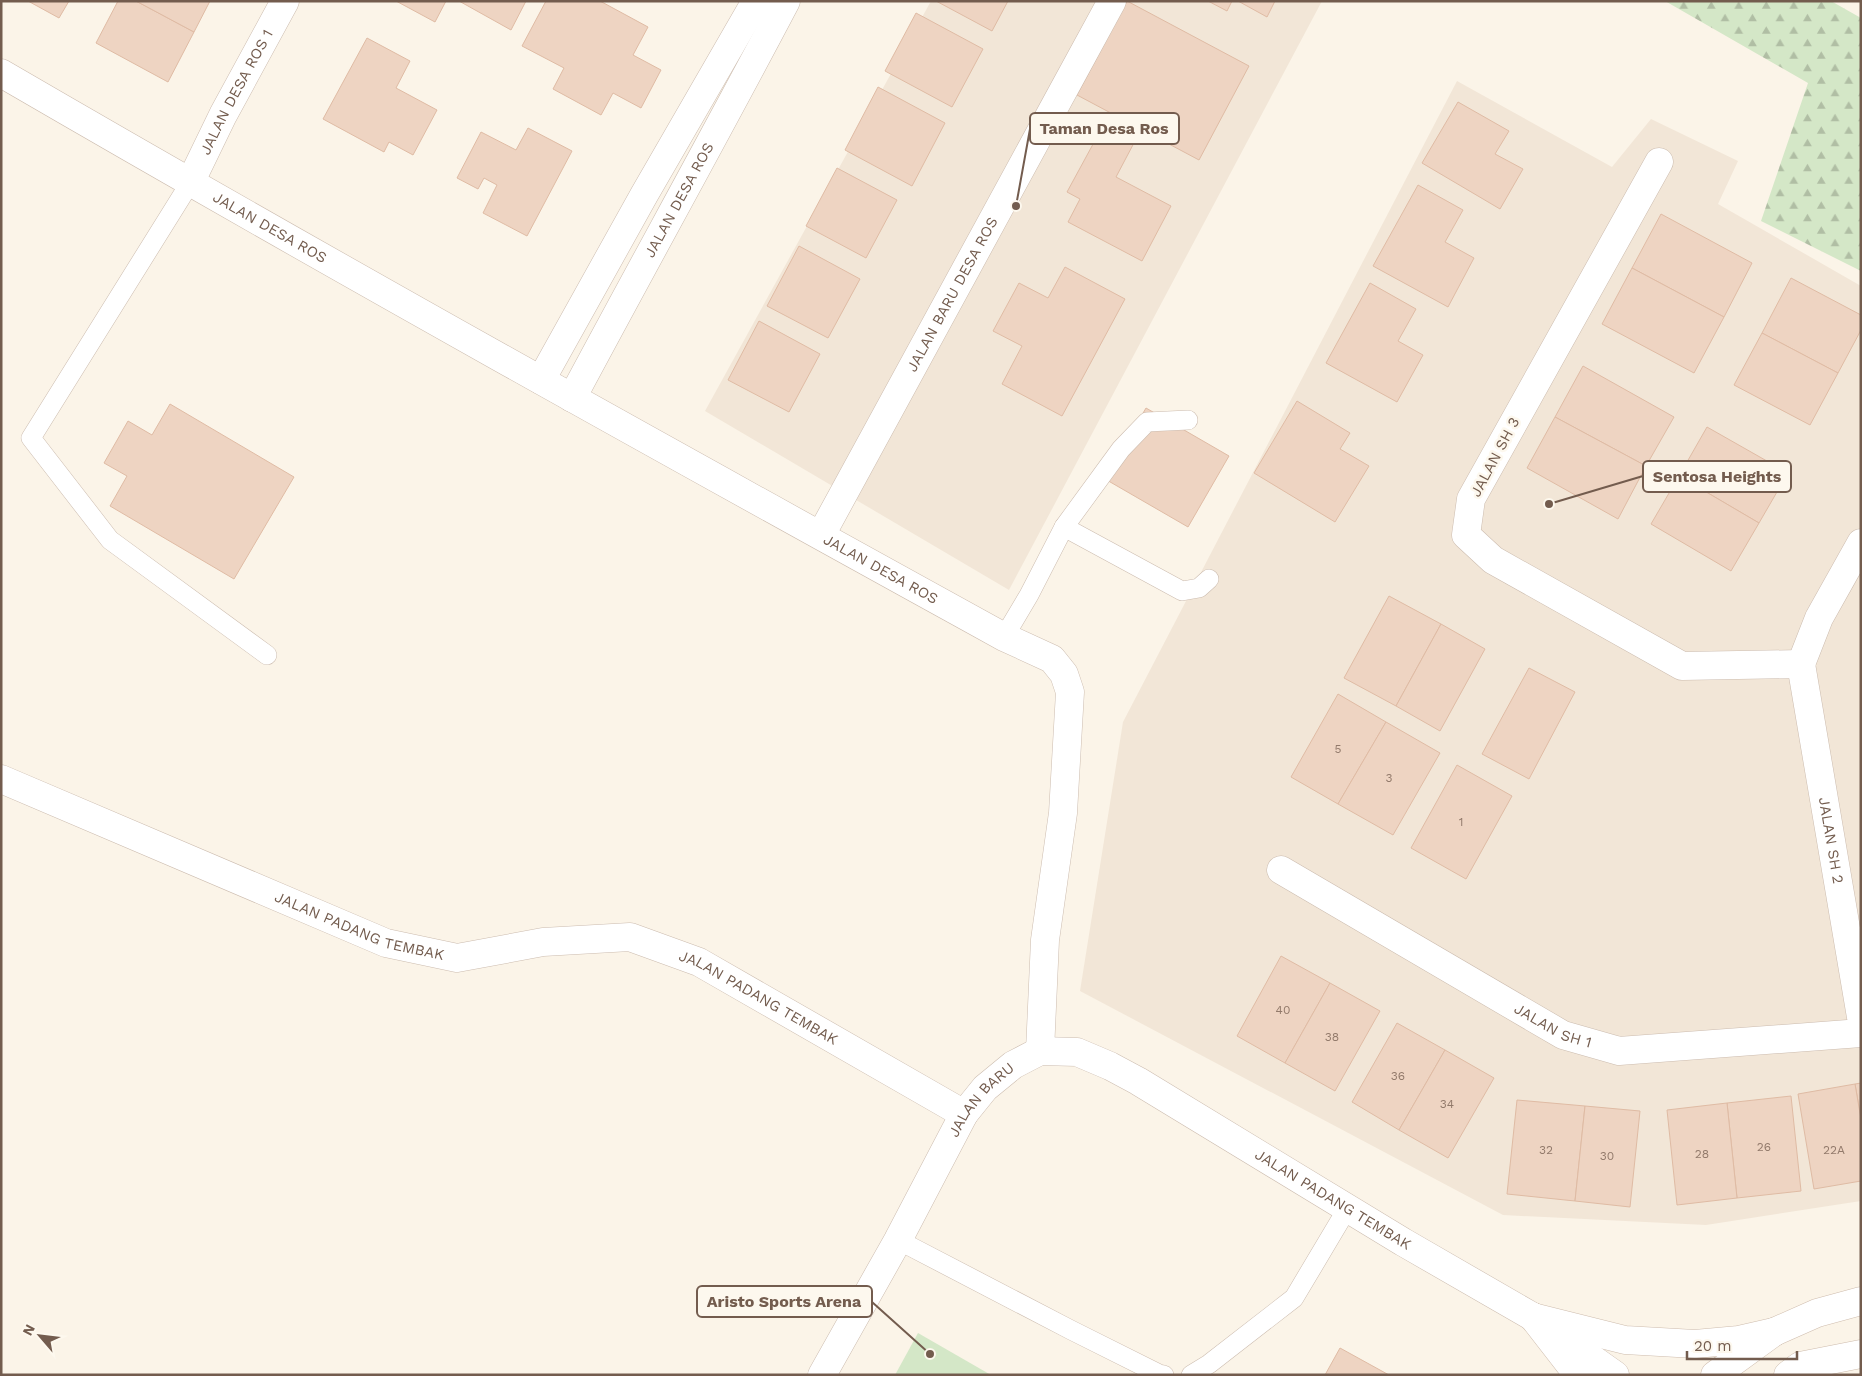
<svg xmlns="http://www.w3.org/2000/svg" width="1862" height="1376" font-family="'Work Sans',sans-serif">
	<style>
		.residential { fill: #f2e6d7 }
		.forest { fill: url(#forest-firs) }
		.park { fill: #d4e7c7 }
		.building { fill: #eed4c2; stroke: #dfbba4 }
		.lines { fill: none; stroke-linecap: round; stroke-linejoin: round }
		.service-casing { stroke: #ccbcaf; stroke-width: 20 }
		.minor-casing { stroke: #ccbcaf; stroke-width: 29 }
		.tertiary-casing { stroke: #ccbcaf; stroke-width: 29 }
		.secondary-casing { stroke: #cebcad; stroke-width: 29 }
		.service { stroke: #fff; stroke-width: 19 }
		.minor { stroke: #fff; stroke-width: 28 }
		.tertiary { stroke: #fff; stroke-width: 28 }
		.secondary { stroke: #fff; stroke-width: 28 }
		.labels { text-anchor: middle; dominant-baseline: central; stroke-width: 5; stroke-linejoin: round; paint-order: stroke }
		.number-label { font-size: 12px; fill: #927a6b }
		.street-label { font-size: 15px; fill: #735c4e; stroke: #fdf8ee }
		.leader { fill: none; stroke: #735c4e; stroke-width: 2 }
		.callout-dot { fill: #735c4e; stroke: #fdf8ee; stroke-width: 2 }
		.callout { fill: #fdf8ee; stroke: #735c4e; stroke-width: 2 }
		.callout-label { font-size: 16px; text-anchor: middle; font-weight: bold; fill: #735c4e }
	</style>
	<defs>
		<pattern id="forest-firs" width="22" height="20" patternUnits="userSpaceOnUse" patternTransform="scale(1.25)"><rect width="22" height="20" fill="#d4e7c7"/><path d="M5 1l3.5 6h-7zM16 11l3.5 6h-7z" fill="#b0bea4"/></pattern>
	</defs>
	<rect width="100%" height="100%" fill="#fbf4e8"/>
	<g class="residential">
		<polygon points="931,1 1322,1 1009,590 705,411"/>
		<polygon points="1457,81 1612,167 1651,119 1738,161 1718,204 1861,286 1861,1201 1706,1225 1503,1215 1080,991 1123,722"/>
	</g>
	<polygon class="forest" points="1665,1 1831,1 1861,18 1861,271 1761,221 1808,83"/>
	<polygon class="park" points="918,1333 991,1375 895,1375"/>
	<g class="building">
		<polygon points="28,1 69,1 59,18"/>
		<polygon points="118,1 136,1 194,32 168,82 96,43"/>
		<polygon points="136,1 210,1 194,32"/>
		<polygon points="396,1 446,1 435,22"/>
		<polygon points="459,1 526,1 511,30"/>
		<polygon points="546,1 600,1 648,27 633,55 661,70 641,108 613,93 601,115 553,89 564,68 522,46"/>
		<polygon points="936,1 1008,1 992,31"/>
		<polygon points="1127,1 1249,66 1199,160 1077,95"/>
		<polygon points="1208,1 1232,1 1227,11"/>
		<polygon points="1238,1 1275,1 1267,17"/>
		<polygon points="916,13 983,49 952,107 885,71"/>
		<polygon points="367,38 410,61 396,88 437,110 413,155 389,142 384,152 323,119"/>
		<polygon points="878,87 945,123 912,186 845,150"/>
		<polygon points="1458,102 1509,131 1495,154 1523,169 1500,209 1422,163"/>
		<polygon points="1104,124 1135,141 1116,177 1171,206 1142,261 1068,222 1080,199 1067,192"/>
		<polygon points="528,128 572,151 527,236 483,213 497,185 484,178 478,189 457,178 481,132 516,150"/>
		<polygon points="837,168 897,200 866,258 806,226"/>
		<polygon points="1418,185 1463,210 1445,242 1474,258 1448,307 1373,266"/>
		<polygon points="1661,214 1752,263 1724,317 1632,268"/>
		<polygon points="799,246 860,279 828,338 767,306"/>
		<polygon points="1065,267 1125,299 1062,416 1002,384 1022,346 993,331 1019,283 1048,298"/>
		<polygon points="1632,268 1724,317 1694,373 1602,324"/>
		<polygon points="1791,278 1861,315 1861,330 1838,373 1762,333"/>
		<polygon points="1370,283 1416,309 1398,341 1423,355 1397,402 1326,363"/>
		<polygon points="759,321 820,354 789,412 728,380"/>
		<polygon points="1762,333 1838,373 1810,425 1734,385"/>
		<polygon points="1583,366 1674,417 1646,466 1555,417"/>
		<polygon points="1297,401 1350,433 1340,449 1369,466 1335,522 1254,473"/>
		<polygon points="170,404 294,477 234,579 110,506 127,476 104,463 128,421 152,435"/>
		<polygon points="1146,408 1229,456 1188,527 1105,479"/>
		<polygon points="1555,417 1646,466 1618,519 1527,468"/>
		<polygon points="1707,427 1788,473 1759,523 1679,476"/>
		<polygon points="1679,476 1759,523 1731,571 1651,524"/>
		<polygon points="1389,596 1441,624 1396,706 1344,678"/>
		<polygon points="1441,624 1485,649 1440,731 1396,706"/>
		<polygon points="1529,668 1575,692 1529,779 1482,754"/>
		<polygon points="1338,694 1386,722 1338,804 1291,777"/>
		<polygon points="1386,722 1440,753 1393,835 1338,804"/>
		<polygon points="1457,765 1512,796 1466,879 1411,848"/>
		<polygon points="1281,956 1330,983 1285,1063 1237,1036"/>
		<polygon points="1330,983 1380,1011 1335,1091 1285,1063"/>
		<polygon points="1397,1023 1445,1050 1399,1130 1352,1102"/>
		<polygon points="1445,1050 1494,1078 1448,1158 1399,1130"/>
		<polygon points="1861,1083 1861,1119 1855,1084"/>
		<polygon points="1855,1084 1861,1119 1861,1181 1814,1189 1798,1094"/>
		<polygon points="1791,1096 1801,1191 1737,1198 1727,1103"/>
		<polygon points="1517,1100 1585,1106 1575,1201 1507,1194"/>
		<polygon points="1727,1103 1737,1198 1677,1205 1667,1110"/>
		<polygon points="1585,1106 1640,1111 1630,1207 1575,1201"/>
		<polygon points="1340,1348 1389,1375 1325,1375"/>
	</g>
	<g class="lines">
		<g class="service-casing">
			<g id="service">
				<polyline points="190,183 31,438 110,540 267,655"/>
				<polyline points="1064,527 1182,591 1199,588 1209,579"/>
				<polyline points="1004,637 1029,595 1064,527 1121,449 1147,422 1188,420"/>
				<polyline points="898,1240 1071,1330 1159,1374 1164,1375"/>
				<polyline points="1191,1375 1209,1364 1294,1298 1347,1209"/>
			</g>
		</g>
		<g class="minor-casing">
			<g id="minor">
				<path id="s1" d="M1,73C333,266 668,452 1004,637L1052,659L1064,674L1070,692L1063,813L1045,940L1040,1051"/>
				<polyline points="1659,162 1471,499 1466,535 1493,560 1682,666 1801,664"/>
				<path id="s2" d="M190,183L223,115L285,1"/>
				<polyline points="541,380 644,195 756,1"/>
				<path id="s3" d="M572,398C643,265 716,134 786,1"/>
				<path id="s4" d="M821,535L1112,1"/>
				<path id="s5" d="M1801,664L1861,1017"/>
				<polyline points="1801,664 1819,618 1861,543"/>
				<path id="s6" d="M1,779L386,943L457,958L543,942L630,937L699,962L964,1114"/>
				<path id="s7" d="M1281,870L1563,1035L1619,1051L1861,1033"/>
			</g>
		</g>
		<g class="tertiary-casing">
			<g id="tertiary">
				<path id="s8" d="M822,1375L898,1240L964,1114L985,1088L1013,1065L1040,1051L1077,1052L1110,1066L1138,1081L1403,1242L1533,1317L1615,1375"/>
			</g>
		</g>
		<g class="secondary-casing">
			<g id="secondary">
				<polyline points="1533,1317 1625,1340 1695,1344 1739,1340 1774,1332"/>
				<polyline points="1533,1317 1578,1375"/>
				<polyline points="1715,1375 1774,1332 1817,1313 1861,1301"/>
				<polyline points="1788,1375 1800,1366 1861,1354"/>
			</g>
		</g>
		<use href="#service" class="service"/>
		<use href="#minor" class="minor"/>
		<use href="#tertiary" class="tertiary"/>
		<use href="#secondary" class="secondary"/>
	</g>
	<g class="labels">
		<g class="number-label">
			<text x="1338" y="749">5</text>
			<text x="1389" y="778">3</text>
			<text x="1461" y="822">1</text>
			<text x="1283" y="1010">40</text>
			<text x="1332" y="1037">38</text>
			<text x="1398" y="1076">36</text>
			<text x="1447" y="1104">34</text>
			<text x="1764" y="1147">26</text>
			<text x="1546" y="1150">32</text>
			<text x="1834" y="1150">22A</text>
			<text x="1702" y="1154">28</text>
			<text x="1607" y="1156">30</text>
		</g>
		<g class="street-label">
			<text stroke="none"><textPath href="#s2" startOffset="102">JALAN DESA ROS 1</textPath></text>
			<text stroke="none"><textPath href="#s3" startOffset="225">JALAN DESA ROS</textPath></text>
			<text stroke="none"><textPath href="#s1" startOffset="310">JALAN DESA ROS</textPath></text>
			<text stroke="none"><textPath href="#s4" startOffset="274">JALAN BARU DESA ROS</textPath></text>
			<text transform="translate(1495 457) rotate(-62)">JALAN SH 3</text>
			<text stroke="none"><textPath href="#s1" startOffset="1010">JALAN DESA ROS</textPath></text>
			<text stroke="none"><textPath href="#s5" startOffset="179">JALAN SH 2</textPath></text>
			<text stroke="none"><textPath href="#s6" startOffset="388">JALAN PADANG TEMBAK</textPath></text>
			<text stroke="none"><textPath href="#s6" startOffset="808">JALAN PADANG TEMBAK</textPath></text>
			<text stroke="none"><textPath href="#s7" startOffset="314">JALAN SH 1</textPath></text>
			<text stroke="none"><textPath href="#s8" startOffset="319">JALAN BARU</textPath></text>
			<text stroke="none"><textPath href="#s8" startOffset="730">JALAN PADANG TEMBAK</textPath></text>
		</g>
	</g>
	<path class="leader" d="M1016 206L1030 129M1549 504L1643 476M930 1354L872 1302"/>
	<g class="callout-dot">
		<circle cx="1016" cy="206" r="5"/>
		<circle cx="1549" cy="504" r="5"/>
		<circle cx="930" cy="1354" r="5"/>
	</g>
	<g class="callout">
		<rect x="1030" y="113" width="149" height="31" rx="5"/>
		<rect x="1643" y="461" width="148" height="31" rx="5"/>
		<rect x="697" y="1286" width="175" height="31" rx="5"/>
	</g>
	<g class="callout-label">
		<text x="1104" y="134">Taman Desa Ros</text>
		<text x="1717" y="482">Sentosa Heights</text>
		<text x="784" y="1307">Aristo Sports Arena</text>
	</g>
	<rect width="1862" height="1376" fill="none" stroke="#735c4e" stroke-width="5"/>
	<g transform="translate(40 1336) rotate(298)" stroke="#fdf8ee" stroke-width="4" paint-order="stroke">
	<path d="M0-4L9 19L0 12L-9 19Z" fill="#735c4e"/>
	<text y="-8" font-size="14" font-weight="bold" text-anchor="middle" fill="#735c4e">N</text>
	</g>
	<path d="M1687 1351v8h110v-8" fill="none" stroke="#735c4e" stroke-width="2.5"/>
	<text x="1694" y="1351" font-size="15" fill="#735c4e" stroke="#fdf8ee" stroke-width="4" paint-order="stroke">20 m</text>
</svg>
